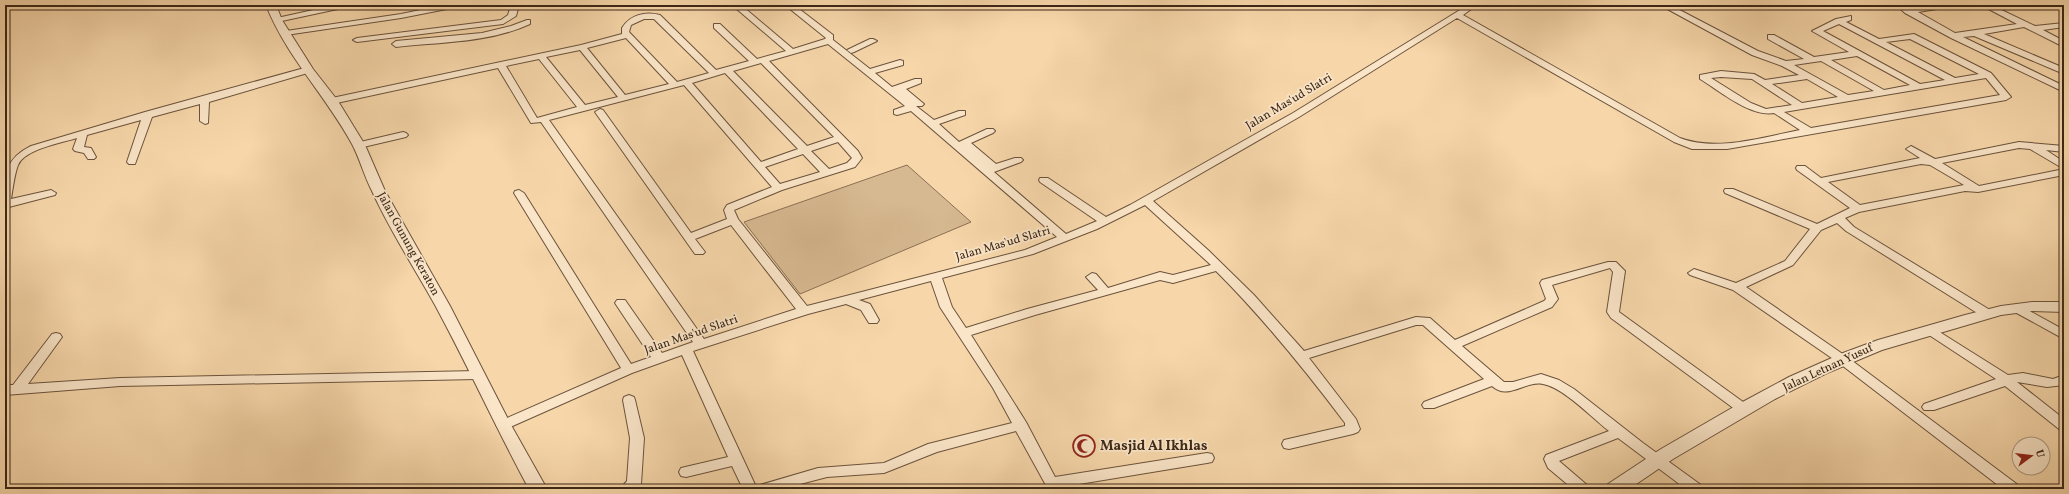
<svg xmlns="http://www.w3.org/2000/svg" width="2069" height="494" font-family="Vollkorn,serif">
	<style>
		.green { fill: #d7b991; stroke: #8a7054 }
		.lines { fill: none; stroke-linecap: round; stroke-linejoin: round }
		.minor-casing { stroke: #6b533c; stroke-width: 2 }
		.tertiary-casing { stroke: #6b533c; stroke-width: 2 }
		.minor { fill: #fae5c8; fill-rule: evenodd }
		.tertiary { fill: #fae5c8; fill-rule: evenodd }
		.labels { text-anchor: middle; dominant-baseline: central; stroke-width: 3.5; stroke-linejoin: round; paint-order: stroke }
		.street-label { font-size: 12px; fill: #3c2717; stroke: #fae5c8 }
		.near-poi-label { font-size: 14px; font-weight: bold; fill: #3c2717; stroke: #fae5c8; text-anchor: start }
	</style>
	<rect width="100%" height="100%" fill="#f7d7aa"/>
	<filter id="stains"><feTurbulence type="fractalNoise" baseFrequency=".005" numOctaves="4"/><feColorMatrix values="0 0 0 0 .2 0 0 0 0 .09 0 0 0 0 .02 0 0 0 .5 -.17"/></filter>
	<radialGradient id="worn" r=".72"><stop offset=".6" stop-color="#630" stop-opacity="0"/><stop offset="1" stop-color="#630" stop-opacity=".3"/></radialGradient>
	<polygon class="green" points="907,165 971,222 800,294 744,222"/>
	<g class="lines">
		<g class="minor-casing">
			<g id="minor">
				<polygon points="336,5 351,5 347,7 277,22 273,20 277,18"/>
				<polygon points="445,5 461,5 457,7 401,18 286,35 282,33 286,31 401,14"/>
				<polygon points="511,5 519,5 516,16 503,24 357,42 353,40 357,38 501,20 508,15"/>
				<path d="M732,5H741L793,49L825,39L826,38L785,5H794L833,35V40L870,69L900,60L903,61V65L875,73L892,87L915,79H921V83L906,89L924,104L922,106H916L934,120L959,111H965V115L939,124L959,142L987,129H993L995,131L993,133L971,143L996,164L1015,158H1021L1023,160L1021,162L994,172L1066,234L1097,221L1040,182L1039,180L1040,178H1048L1106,217L1130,205L1293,113L1468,5H1477L1463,15L1680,138C1717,152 1763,137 1800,130L1774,113C1750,117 1720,91 1700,79V75L1721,71L1754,74L1765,80L1799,75L1782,66L1752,55L1660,5H1670L1758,51L1786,61L1804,59L1768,39V35H1774L1814,57L1849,52L1812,31L1836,19L1851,16V20L1846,22L1879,39L1914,34L1991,73L2011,97L2006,100L1727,149H1692L1674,142L1457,18L1299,117L1153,201L1208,250L1254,295L1304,351L1416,317L1430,318L1455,340L1544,301L1546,299L1540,283L1542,280L1608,262H1616L1625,271L1619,312L1750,407L1752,410L1750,413L1745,415L1740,413L1611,318L1607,312L1613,272L1610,268L1552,285L1558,299L1552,307L1462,346L1504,382H1513L1541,374L1559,380L1574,389L1643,443L1701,485L1703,489H1686L1618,438L1559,461L1587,485L1589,489H1573L1548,468L1544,459L1546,455L1609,431C1591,417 1564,388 1543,384C1526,380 1508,401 1492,386L1434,408H1424L1422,405L1424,402L1484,379L1423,325H1416L1309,358L1356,419L1360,429L1358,432L1353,434L1289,449L1284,448L1282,444L1284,440L1345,426V423C1305,370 1263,318 1216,271L1173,283L1160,280L1035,315L971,335L1026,422L1055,477L1207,453L1212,454L1214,458L1212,462L1207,463L1061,487L1062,489H1048L1016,431L937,452L884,473L827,477L781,489H758L760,485L818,468L884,463L928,444L1012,423L993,388L940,307L931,281L859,300L870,304L879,320L877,323H869L861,310L846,304L808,314L693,351L757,489H743L732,466L686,477L681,476L679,472L681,468L728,457L682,355L632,373L508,428L503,430L498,428L496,425L498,422L621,368L514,193L515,191L519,190L524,193L631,364L651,357L615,303L617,300H625L662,353L693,342L541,122L531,123L498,68L332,104L327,101L332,98L581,45L622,34V28C630,15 645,11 660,15L716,70L749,61L714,28V24H720L757,59L786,51ZM644,19H654L709,73L677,82L629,32L631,25ZM1839,24L1945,80L1920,84L1823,31ZM626,38L669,84L625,95L587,48ZM1910,39L1979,74L1955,78L1886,42ZM828,44L905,106L894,110V114L897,115L911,111L1057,237L1025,250L807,306L738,219L734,210L782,190L855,167L862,158L858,151L769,61ZM580,50L618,97L585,105L546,57ZM1857,56L1910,85L1884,90L1831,60ZM539,59L577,107L537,118L506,66ZM1821,61L1874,91L1848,95L1794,65ZM761,63L834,137L807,146L733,71ZM725,73L798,149L761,162L692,83ZM1721,77L1752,79L1792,105L1766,109L1751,103L1711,78ZM1986,78L2000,95L1811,128L1784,112ZM1807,79L1838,97L1802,103L1772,84ZM684,85L772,187L727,205L724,210L727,219L691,233L603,110L600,109L595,112L695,254H703L705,252L695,239L731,225L796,309L704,339L549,120ZM838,142L852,158L847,163L829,169L811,151ZM803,154L820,172L780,184L765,167ZM1145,205L1211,265L1173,275L1160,272L1108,288L1096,274L1092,273L1086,277L1098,290L1027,309L966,328L952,307L942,278L1033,254L1097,229Z"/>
				<polygon points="1896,5 1906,5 1911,8 1946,5 1946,8 1943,8 1918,12 1955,33 2017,24 1981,5 1991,5 2035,26 2064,23 2064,27 2043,30 2064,41 2064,47 2024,27 1984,34 2064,68 2064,74 1974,36 1963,37 2064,86 2064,92 1951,38 1905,13"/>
				<path d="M527,20H530V24C489,43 440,42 396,47L392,44L396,41L482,33L511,26Z"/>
				<polygon points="870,39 873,39 877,41 854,52 851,53 847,50"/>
				<path d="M308,67L311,68V72L209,102L208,123L205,124L200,121V104L152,117L135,164H129L127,162L141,120L87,135L84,147L91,148L96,157L94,159H88L84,153L75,151L73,149L77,138C61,143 25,149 18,165C14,176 13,188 11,199L51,190L56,193L55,195L5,208C5,179 1,161 31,146L145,112Z"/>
				<polygon points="403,132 406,133 408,135 406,137 359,148 354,145 356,143"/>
				<path d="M2019,142L2064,146V152L2046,150L2064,162V169L2030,149L2019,148L1942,163L1979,186L2064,169V175L1978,192L1965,191L1859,212L1845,218L1854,227L1990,310L1992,313L1990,316H1982L1846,231L1837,223L1821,230L1793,265L1746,287L1847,357L2018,485L2020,489H2003L1839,363L1733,290L1690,275L1688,273L1694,269L1736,283L1785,261L1810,229L1725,193L1724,191L1725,189H1733L1817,224L1850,208L1797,170L1796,168L1797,166H1805L1821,178L1920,158L1906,149L1911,146L1935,159ZM1921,164L1930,165L1964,185L1860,205L1828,182Z"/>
				<polygon points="2017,304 2064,330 2064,339 2013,311 2011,308"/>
				<polygon points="1930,326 2008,375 2023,373 2053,379 2064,375 2064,385 2047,387 2017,382 2064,419 2064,431 2059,429 2005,386 1934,410 1924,410 1922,407 1924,404 1996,379 1926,333 1924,330 1926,327"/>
				<polygon points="56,333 60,334 62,337 28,384 120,378 478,371 482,372 484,375 482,378 478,379 120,386 5,395 5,385 13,385 52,334"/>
				<polygon points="629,395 634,397 635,400 644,438 641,484 637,489 620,489 627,481 630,438 623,400 624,397"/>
			</g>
		</g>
		<g class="tertiary-casing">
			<g id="tertiary">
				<path d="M266,5H276L282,20L313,69L338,101L365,145L385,191L450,306L511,425L547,489H529C496,428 468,366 435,305C414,267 390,231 372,191C364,176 360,159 352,144C326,96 286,56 266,5Z"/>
				<polygon points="2032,302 2064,302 2064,312 2032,311 2001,315 1882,350 1827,373 1775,399 1673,459 1629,489 1605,489 1608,484 1661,449 1737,405 1789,377 1843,353 1878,340 1965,315 2001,306"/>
			</g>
		</g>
		<use href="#minor" class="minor"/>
		<use href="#tertiary" class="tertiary"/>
	</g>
	<defs>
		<g id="mosque-ring" transform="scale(1.15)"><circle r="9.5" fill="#fae5c8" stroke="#8f2418" stroke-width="1.5"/><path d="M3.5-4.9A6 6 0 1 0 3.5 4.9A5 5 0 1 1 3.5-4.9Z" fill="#8f2418"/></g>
	</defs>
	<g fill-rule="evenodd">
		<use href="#mosque-ring" x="1084" y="446"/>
	</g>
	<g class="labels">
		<g class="street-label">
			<text transform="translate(1289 102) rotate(-31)">Jalan Mas'ud Slatri</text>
			<text transform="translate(408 244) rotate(61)">Jalan Gunung Keraton</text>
			<text transform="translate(1003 244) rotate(-16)">Jalan Mas'ud Slatri</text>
			<text transform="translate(691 335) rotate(-19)">Jalan Mas'ud Slatri</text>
			<text transform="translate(1828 368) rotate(-25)">Jalan Letnan Yusuf</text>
		</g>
		<g class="near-poi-label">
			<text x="1100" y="446">Masjid Al Ikhlas</text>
		</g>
	</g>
	<rect width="2069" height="494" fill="none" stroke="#f7d7aa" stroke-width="20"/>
	<rect x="6" y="6" width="2057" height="482" fill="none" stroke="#3c2717" stroke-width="2"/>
	<rect x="10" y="10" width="2049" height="474" fill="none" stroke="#3c2717"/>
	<g transform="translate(2031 456) rotate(75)"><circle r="19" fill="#fae5c8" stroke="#ae9981"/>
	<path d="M0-3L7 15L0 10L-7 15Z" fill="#8f2418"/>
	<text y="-6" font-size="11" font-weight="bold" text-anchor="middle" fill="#3c2717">U</text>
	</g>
	<rect width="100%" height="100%" filter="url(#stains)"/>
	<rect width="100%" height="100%" fill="url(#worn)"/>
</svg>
